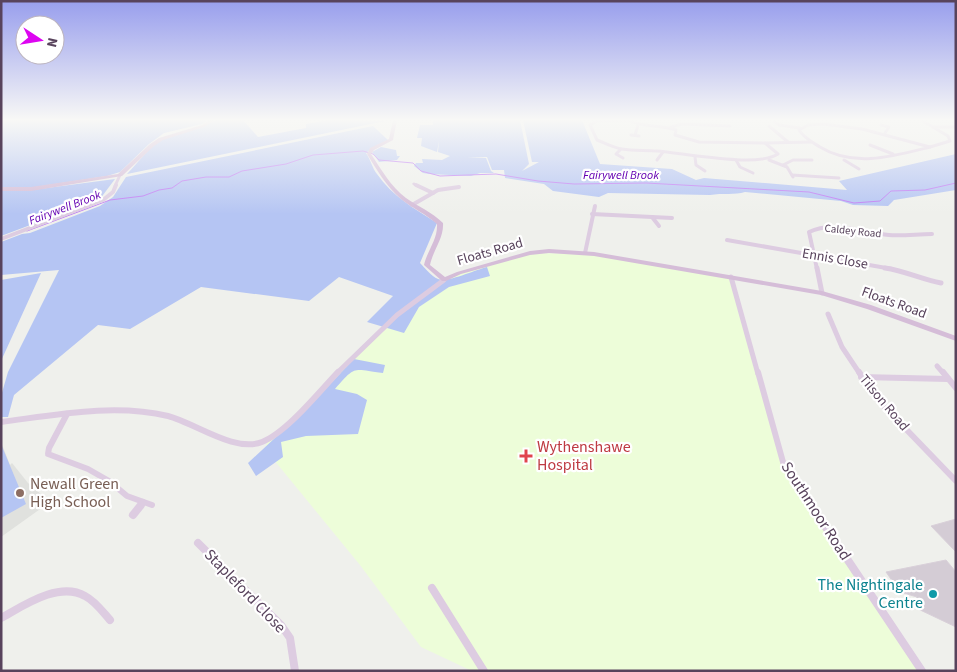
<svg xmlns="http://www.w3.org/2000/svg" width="957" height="672" font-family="'Source Sans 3',sans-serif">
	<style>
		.education { fill: #e0e1de }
		.medical { fill: #edfdd9 }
		.green { fill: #b5c5f3 }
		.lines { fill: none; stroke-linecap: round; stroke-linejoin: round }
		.stream { stroke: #c07df5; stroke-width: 1 }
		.building { fill: #d4ccd5; stroke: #d9d0d9 }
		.street-far4 { stroke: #ddcce1; stroke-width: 3 }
		.street-far3 { stroke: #ddcce1; stroke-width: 4 }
		.street-far2 { stroke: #ddcce1; stroke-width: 5 }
		.street-far1 { stroke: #ddcce1; stroke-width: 6 }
		.street { stroke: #ddcce1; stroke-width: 8 }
		.secondary { fill: #d5bdd8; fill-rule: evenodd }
		.health-dot { fill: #e0444e; stroke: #fff; stroke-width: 2 }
		.education-dot { fill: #8d6e63; stroke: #fff; stroke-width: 2 }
		.culture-dot { fill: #0f9aa8; stroke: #fff; stroke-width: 2 }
		.labels { text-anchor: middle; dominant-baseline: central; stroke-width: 4.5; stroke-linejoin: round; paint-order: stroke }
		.far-street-label { font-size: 11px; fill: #58435c; stroke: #fff }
		.far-water-label { font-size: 12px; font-style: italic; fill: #6400b2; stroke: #fff }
		.street-label { font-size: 14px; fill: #58435c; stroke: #fff }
		.near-health-label { font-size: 16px; fill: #be3a42; stroke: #fff; text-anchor: start }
		.near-education-label { font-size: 16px; fill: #785e54; stroke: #fff; text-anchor: start }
		.near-street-label { font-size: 16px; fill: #58435c; stroke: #fff }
		.near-culture-label { font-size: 16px; fill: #0d838f; stroke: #fff; text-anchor: end }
	</style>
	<rect width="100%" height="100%" fill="#eff0ec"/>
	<polygon class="education" points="1,442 10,465 12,463 28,483 50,502 1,537"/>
	<polygon class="medical" points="530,253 594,254 731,277 783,462 922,671 472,671 421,647 360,565 265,449 267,443 354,354 425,292 459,273"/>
	<g class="green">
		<polygon points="1,120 207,120 202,124 164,133 149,144 120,172 107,176 29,188 1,188"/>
		<path d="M216,120H243L258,137L306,128V124L328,120L385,121L127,174C138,163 150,145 164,139C181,131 200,129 216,120Z"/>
		<path d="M433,120H520L529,164L522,171L539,162H532L523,120H582L600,164L672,169L696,180L704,178L847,190L839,181L956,154V190L894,200L888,206L853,205L841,201L745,192C735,195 722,193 710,195L608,193L599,197L553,191L544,184L505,178L504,170H492L487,157H467L486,158L491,171L494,173H480L471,176L429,174L423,173L414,166L416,163H423L422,159L442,160L450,156L438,152L439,141L437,152L421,146L422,138H417L420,125H433Z"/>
		<path d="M373,126L389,141L372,148L366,153C371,160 372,168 377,174C392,196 415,209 437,223L420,263C425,268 431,276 438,279C447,283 475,270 487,267L490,276L449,287L419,307L404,333L367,322L393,296L339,277L309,301L201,287L130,329L98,325L14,395L8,417H1V396L8,372L59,270L1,275V242L22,234L30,233L100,206L113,197L126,177Z"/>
		<polygon points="381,147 396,150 397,156 400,156 397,160 379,162 372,152"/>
		<polygon points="115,179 100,199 1,236 1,191 24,191"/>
		<polygon points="41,273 1,361 1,280"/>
		<path d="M354,359L385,365L383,373C352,369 356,365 335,389L357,394L367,400L358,434L306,436L281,442L283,457L256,476L248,463L307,408Z"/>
		<polygon points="1,444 26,504 1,518"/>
	</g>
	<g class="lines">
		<polyline class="stream" points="27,231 110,200 143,196 159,190 172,188 182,181 206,177 229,177 242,171 286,164 313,155 363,151 373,154 379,160 413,163 421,171 440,176 496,174 538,181 574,184 646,183 809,192 854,203 880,201 891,191 925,190 956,183"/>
	</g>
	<g class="building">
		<polygon points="956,519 956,552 931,526"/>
		<polygon points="946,560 956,572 956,627 916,608 917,597 900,592 886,572"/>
	</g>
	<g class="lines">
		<g class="street-far4">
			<path d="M628,120C643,128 660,124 676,130L675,135L699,142L765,143L778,154C756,168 684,153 657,151C645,150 634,151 622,149C614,148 605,143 597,140L590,125L597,121Z"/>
			<polyline points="921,120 948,136 950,141 930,147"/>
			<polyline points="774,121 779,125 800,128"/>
			<path d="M823,124L862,129L930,147C894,156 854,168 820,147C812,142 804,138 799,130L808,125Z"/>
			<polyline points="881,125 889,127 885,133"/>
			<polyline points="769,126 788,142"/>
			<polyline points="671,127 682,124 730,126"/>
			<polyline points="934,127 956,127"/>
			<polyline points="631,135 639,136"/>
			<polyline points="635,135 638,125"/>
			<polyline points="765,143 811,142"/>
			<polyline points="870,145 893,154"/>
			<polyline points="621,149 616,154 623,158"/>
			<polyline points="695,157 696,165 705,171"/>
			<polyline points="657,160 663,152"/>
			<polyline points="736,160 740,167 753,173"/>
			<polyline points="769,160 787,167 793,177"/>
			<polyline points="844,160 859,169"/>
			<polyline points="783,165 793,160 812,160"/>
			<polyline points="792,175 839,178"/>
			<polyline points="414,184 418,186"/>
			<polyline points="115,186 120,175"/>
		</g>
		<g class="street-far3">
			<polyline points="416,185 433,193"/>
			<polyline points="412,205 438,190 459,187"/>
			<polyline points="592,214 672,218"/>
			<polyline points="652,217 659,226"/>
			<polyline points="1,239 103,200 113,192 116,185"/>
			<polyline points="727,240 892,269"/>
			<polyline points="585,253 595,206"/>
			<path d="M817,269L809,232C834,220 863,233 889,235C903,236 918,234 932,234"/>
		</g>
		<g class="street-far2">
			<polyline points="817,268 822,293"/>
			<path d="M885,268C905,271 921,279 941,283"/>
			<polyline points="731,277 758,374"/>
			<polyline points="828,314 842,347 860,374"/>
			<polyline points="937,366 944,374"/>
			<polyline points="336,374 397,315 444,280"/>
		</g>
		<g class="street-far1">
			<polyline points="758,372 783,462 812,506"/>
			<polyline points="859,372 877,399 956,481"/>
			<polyline points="943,372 956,388"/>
			<polyline points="861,377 948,379"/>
			<polyline points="67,414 49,448 48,454 88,469 109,481 127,496 152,505"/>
			<path d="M1,422C55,415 114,403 168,416C195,423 235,453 262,442C286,433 319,392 338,372"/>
			<polyline points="140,506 143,502"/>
		</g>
		<g class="street">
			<polyline points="811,505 922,671"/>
			<polyline points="133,515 141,505"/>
			<polyline points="198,543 281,625 290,638 295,671"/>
			<polyline points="432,588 484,671"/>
			<path d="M1,618C23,606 59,581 85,596C95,601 102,611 110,620"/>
		</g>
		<g class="secondary">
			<polygon points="210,120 215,120 204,127 163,140 154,146 122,176 31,191 1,191 1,187 31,187 118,174 150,144 159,138 202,125"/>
			<path d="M393,120H397L393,140L374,150L371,154C381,169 391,187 406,198C419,207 432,212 443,223C444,238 433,250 430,265L445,277L457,272L530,251L549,249L594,252L822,291L871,305L956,336V341L867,309L821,295L594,256L549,253L530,255L461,274L446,281H442L424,265C427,251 438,239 437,224C426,214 412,208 401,199C386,186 377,170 367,154L370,148L389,139Z"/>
		</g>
	</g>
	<linearGradient id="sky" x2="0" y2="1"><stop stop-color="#989eed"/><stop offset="0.56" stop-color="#f8f8f6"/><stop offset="1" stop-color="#f8f8f6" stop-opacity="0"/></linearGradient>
	<rect width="957" height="214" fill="url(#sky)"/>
	<path class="health-dot" d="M523.5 448.5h5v5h5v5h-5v5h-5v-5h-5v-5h5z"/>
	<circle class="education-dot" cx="20" cy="493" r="5"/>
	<circle class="culture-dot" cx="933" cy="594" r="5"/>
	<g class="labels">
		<g class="far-street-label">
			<text transform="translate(853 231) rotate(6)">Caldey Road</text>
		</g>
		<g class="far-water-label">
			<text x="621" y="175">Fairywell Brook</text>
			<text transform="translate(65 208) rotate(-21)">Fairywell Brook</text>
		</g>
		<g class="street-label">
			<text transform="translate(490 252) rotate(-16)">Floats Road</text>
			<text transform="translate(835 259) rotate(10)">Ennis Close</text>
			<text transform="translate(894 303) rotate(20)">Floats Road</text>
			<text transform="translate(884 403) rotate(50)">Tilson Road</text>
		</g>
		<g class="near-health-label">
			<text x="537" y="447">Wythenshawe<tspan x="537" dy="18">Hospital</tspan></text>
		</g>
		<g class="near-education-label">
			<text x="30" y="484">Newall Green<tspan x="30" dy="18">High School</tspan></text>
		</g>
		<g class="near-street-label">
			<text transform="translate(816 511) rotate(57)">Southmoor Road</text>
			<text transform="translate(245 591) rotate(46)">Stapleford Close</text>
		</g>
		<g class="near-culture-label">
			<text x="923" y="585">The Nightingale<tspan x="923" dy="18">Centre</tspan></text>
		</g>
	</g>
	<rect width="957" height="672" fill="none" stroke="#58435c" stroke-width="5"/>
	<g transform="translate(40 40) rotate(102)"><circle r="24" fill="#ffffff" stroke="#bcb4be"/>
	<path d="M0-4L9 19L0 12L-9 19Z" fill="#dd05f1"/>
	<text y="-8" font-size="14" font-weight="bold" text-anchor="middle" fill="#58435c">N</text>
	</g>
</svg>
